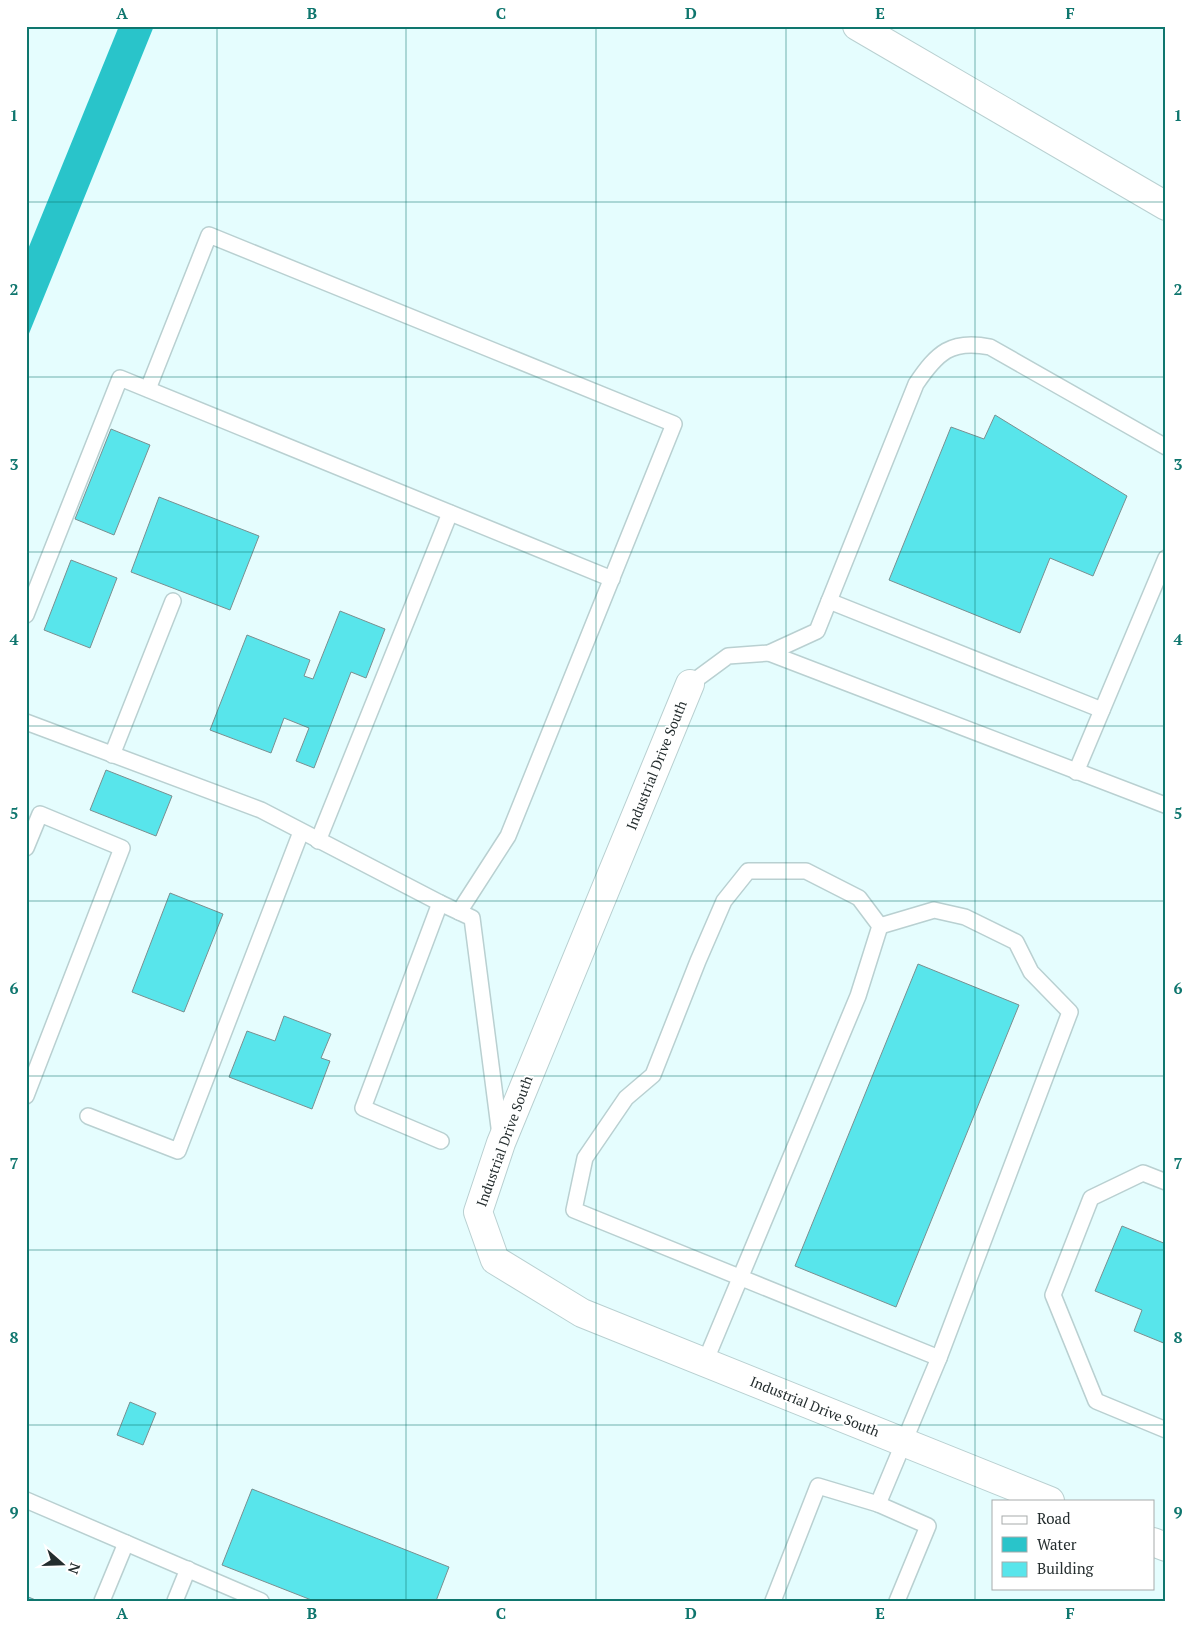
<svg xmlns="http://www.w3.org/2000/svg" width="1192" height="1627" font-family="'PT Serif',serif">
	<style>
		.water { fill: #29c4ca }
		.building { fill: #58e5eb; stroke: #798f90 }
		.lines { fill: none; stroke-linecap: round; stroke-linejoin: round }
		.lane-casing { stroke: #b9d0d1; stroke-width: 18 }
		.street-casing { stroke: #b9d0d1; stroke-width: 30 }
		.highway-casing { stroke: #b9d0d1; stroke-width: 30 }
		.lane { stroke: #fff; stroke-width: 15 }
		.street { stroke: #fff; stroke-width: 28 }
		.highway { stroke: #fff; stroke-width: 28 }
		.grid { fill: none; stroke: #0f766e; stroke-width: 1; stroke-opacity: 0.55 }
		.labels { text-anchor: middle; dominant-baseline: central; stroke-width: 4; stroke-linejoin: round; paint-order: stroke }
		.street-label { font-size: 14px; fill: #242d2e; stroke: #fff }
		.neatline { fill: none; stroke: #0f766e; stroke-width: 2 }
		.grid-label { font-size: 16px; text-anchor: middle; font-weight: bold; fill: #0f766e }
	</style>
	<rect width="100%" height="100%" fill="#e5fdfe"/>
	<polygon class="water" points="119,26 154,26 26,341 26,254"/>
	<g class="building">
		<polygon points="995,415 1127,496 1093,576 1050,558 1020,633 889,580 951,427 984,439"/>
		<polygon points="111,429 150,445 114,535 75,519"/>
		<polygon points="159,497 259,536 230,610 131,572"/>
		<polygon points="71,560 117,578 90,648 44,630"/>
		<polygon points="340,611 385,629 366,678 351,672 314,768 296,761 309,728 284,718 271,753 210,730 247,635 310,660 304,676 313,679"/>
		<polygon points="106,770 172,796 156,836 90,810"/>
		<polygon points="170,893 223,914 184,1012 132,992"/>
		<polygon points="918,964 1019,1005 896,1307 795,1266"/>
		<polygon points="284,1016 331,1034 321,1058 330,1061 312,1109 229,1077 247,1031 275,1041"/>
		<polygon points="1122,1226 1166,1244 1166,1344 1134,1331 1142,1310 1095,1291"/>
		<polygon points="130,1402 156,1413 143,1445 117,1435"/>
		<polygon points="252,1489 449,1567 436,1601 314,1601 222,1565"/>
		<polygon points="26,1596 38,1601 26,1601"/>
	</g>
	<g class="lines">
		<g class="lane-casing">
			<g id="lane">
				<polyline points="148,389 209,235 674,424 508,836 459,912"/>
				<polyline points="829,601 1102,710"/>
				<polyline points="26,615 120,378 612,579"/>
				<polyline points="769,653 1165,805 1166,804"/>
				<path d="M690,684L728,656L769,653L817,631L916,384C937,353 951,339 990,347L1166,447"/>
				<polyline points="26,722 261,810 440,903 472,918 500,1135"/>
				<polyline points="112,755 173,601"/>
				<polyline points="1076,772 1166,558"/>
				<polyline points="318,841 450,513"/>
				<polyline points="26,848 40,814 122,848 26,1096"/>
				<polyline points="440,903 363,1108 441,1141"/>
				<polyline points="880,926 934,910 965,917 1016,942 1031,972 1070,1012 939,1358"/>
				<polyline points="88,1116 178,1151 301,832"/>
				<polyline points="1166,1182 1143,1173 1091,1198 1053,1295 1096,1401 1166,1430"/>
				<polyline points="705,1362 858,996 880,926 859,898 806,871 748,871 724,901 698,961 653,1075 626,1098 585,1158 574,1210 939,1358 878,1504"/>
				<polyline points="26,1500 261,1601"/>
				<polyline points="102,1601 126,1543"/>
				<polyline points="175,1601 188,1569"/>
				<polyline points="773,1601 818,1486 878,1504 928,1526 897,1601"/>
			</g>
		</g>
		<g class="street-casing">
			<g id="street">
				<polyline points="690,684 501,1143 478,1212 495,1260 582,1313 1050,1501"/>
				<polyline points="1153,1542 1166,1547"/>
			</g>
		</g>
		<g class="highway-casing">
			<polyline id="highway" points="857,26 1166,206"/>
		</g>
		<use href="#lane" class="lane"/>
		<use href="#street" class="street"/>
		<use href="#highway" class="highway"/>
	</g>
	<path class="grid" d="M217,26V1601M406,26V1601M596,26V1601M786,26V1601M975,26V1601M26,202H1166M26,377H1166M26,552H1166M26,726H1166M26,901H1166M26,1076H1166M26,1250H1166M26,1425H1166"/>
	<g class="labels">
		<g class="street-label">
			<text transform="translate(656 765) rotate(-68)">Industrial Drive South</text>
			<text transform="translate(504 1141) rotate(-70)">Industrial Drive South</text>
			<text transform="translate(815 1406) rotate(22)">Industrial Drive South</text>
		</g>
	</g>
	<rect width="1192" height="1627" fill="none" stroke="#ffffff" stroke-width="55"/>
	<rect x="992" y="1500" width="162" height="90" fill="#ffffff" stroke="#a7abab"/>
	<rect x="1002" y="1516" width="25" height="8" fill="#ffffff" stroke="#a7abab"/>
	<text x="1037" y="1524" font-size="15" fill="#242d2e">Road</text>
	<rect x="1002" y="1537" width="25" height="15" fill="#29c4ca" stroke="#a7abab"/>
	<text x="1037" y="1550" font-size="15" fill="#242d2e">Water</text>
	<rect x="1002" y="1562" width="25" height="15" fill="#58e5eb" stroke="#a7abab"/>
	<text x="1037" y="1574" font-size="15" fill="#242d2e">Building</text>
	<g transform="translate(62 1564) rotate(110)" stroke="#ffffff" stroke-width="4" paint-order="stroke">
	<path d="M0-4L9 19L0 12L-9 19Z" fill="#242d2e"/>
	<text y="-8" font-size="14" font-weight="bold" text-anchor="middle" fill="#242d2e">N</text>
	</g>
	<rect x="28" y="28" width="1136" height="1572" class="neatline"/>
	<g class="grid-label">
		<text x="122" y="19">A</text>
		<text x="312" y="19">B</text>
		<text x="501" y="19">C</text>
		<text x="691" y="19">D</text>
		<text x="880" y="19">E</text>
		<text x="1070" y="19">F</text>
		<text x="14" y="121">1</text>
		<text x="1178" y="121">1</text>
		<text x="14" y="295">2</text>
		<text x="1178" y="295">2</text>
		<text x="14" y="470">3</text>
		<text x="1178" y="470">3</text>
		<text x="14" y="645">4</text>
		<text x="1178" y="645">4</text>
		<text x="14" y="819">5</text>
		<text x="1178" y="819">5</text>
		<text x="14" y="994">6</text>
		<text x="1178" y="994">6</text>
		<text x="14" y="1169">7</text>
		<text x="1178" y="1169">7</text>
		<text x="14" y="1343">8</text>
		<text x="1178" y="1343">8</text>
		<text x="14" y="1518">9</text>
		<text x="1178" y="1518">9</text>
		<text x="122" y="1619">A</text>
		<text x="312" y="1619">B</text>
		<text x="501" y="1619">C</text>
		<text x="691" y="1619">D</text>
		<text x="880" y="1619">E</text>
		<text x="1070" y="1619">F</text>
	</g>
</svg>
